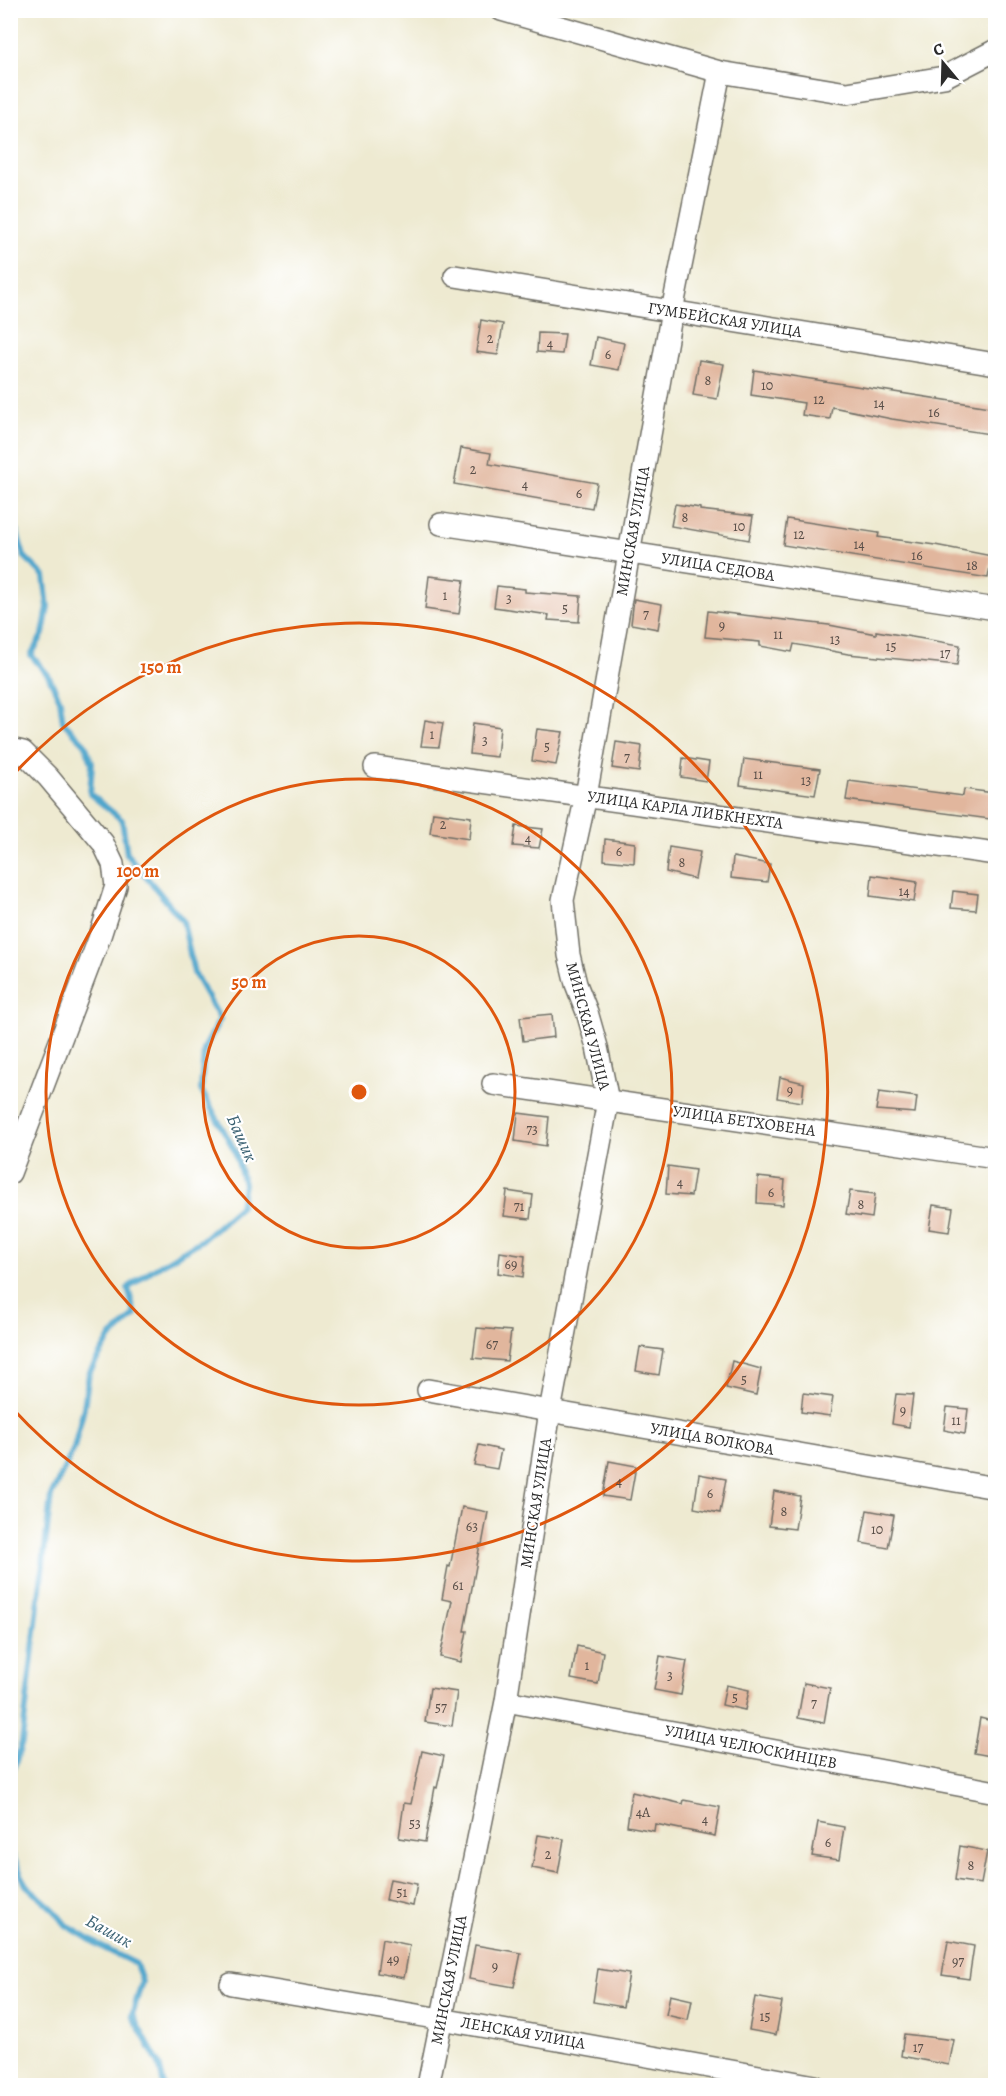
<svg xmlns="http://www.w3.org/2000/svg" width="1006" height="2096" font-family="Alegreya,serif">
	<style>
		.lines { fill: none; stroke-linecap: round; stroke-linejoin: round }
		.stream { stroke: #4fa6cc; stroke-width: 6 }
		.building { fill: #e1b69d }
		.minor-casing { stroke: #6f6e65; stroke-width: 24 }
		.minor { stroke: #fff; stroke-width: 21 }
		.ring { fill: none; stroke: #df570e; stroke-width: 3 }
		.labels { text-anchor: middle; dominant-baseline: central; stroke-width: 4.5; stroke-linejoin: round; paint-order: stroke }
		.number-label { font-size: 14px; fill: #584e48 }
		.street-label { font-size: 16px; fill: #2b2b2b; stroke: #fff }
		.water-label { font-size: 18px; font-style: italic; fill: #3b6273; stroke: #fff }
		.centre { fill: #df570e; stroke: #fff; stroke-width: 3 }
		.ring-label { font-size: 18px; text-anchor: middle; font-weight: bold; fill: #df570e; stroke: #fff; stroke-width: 4.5; stroke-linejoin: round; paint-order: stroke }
	</style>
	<rect width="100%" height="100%" fill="#fff"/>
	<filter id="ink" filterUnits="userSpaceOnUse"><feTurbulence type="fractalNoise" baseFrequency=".0167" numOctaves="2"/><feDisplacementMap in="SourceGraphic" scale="12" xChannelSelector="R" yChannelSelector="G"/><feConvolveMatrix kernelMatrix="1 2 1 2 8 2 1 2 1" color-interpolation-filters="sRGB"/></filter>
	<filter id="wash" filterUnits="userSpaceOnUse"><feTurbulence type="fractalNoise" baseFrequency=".008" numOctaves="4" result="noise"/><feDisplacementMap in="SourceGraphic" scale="24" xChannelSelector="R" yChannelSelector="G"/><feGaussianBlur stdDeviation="1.35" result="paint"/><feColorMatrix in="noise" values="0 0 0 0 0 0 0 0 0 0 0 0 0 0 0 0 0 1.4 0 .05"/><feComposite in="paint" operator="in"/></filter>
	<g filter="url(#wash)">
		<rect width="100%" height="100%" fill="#eeead1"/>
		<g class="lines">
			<g class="stream">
				<polyline points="10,390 13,404 10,412"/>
				<polyline points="10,509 24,556 44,576 48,607 43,634 31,655 48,675 60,700 63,722 85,744 92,763 90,794 122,820 127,854 183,921 194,973 220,1019 204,1049 201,1090 235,1151 244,1184 240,1207 202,1240 152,1270 128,1288 135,1315 110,1338 89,1373 84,1407 74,1448 51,1496 22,1742 10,1779"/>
				<polyline points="10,1850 26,1885 54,1910 66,1925 102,1947 136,1964 142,1982 132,2015 159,2064 164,2086"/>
			</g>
		</g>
		<g id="blocks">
			<g class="building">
				<polygon points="481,320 503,324 498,355 476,352"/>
				<polygon points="538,333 565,334 562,354 537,352"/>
				<polygon points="596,337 624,343 619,370 591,365"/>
				<polygon points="699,360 724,364 717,399 693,395"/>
				<polygon points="754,370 996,408 996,435 892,419 832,407 830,419 802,415 804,403 751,395"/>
				<polygon points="461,448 491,453 489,464 597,483 592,508 454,484"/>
				<polygon points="675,504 700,508 700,510 753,516 749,540 671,526"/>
				<polygon points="787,519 879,533 878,537 935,545 992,556 988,578 783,545"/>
				<polygon points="429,576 464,580 459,614 425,609"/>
				<polygon points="497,586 525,589 525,592 581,596 579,622 548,620 549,615 494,607"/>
				<polygon points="634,599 662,604 658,629 631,624"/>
				<polygon points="708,611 829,625 876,634 876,631 960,645 957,665 848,654 794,644 792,652 760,646 760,642 705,637"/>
				<polygon points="425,720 443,723 439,747 421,746"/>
				<polygon points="473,723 500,727 497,757 470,754"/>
				<polygon points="537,729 563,732 556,765 532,761"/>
				<polygon points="616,742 642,746 639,772 612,768"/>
				<polygon points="683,758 709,762 706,781 681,777"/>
				<polygon points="744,759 820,769 815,795 740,785"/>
				<polygon points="849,781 963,796 964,789 994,793 990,819 846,800"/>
				<polygon points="433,812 471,817 469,839 430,833"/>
				<polygon points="516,826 543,829 539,848 513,846"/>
				<polygon points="605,839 635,843 634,863 604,860"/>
				<polygon points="669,847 700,852 695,879 666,872"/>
				<polygon points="733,857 770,864 767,882 731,878"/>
				<polygon points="872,875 917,882 914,902 870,896"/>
				<polygon points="953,891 978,894 976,910 951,908"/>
				<polygon points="552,1014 554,1037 523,1041 520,1017"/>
				<polygon points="780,1077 804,1083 802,1102 777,1098"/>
				<polygon points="879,1092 917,1097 915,1113 876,1110"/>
				<polygon points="518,1113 549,1117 546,1146 515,1141"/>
				<polygon points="668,1166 695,1170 691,1196 666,1194"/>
				<polygon points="758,1177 785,1180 783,1205 757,1203"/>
				<polygon points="507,1191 533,1195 530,1219 504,1216"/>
				<polygon points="850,1191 875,1194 872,1218 846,1214"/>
				<polygon points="933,1205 953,1208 949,1232 929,1229"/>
				<polygon points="500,1252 525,1256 523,1277 498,1273"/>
				<polygon points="477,1328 511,1331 507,1361 473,1358"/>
				<polygon points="640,1347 663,1350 659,1375 636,1371"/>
				<polygon points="732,1361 761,1369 756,1395 726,1388"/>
				<polygon points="803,1393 833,1397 830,1416 801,1412"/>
				<polygon points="896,1394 913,1395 909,1427 892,1424"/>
				<polygon points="947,1407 968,1409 965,1434 944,1430"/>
				<polygon points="479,1445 501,1450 497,1469 474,1465"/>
				<polygon points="609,1461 636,1466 630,1500 603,1496"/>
				<polygon points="699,1474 726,1479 720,1513 694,1508"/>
				<polygon points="774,1491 800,1496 795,1529 769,1526"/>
				<polygon points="462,1507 488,1512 482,1545 480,1544 464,1631 467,1631 461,1662 440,1657 452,1601 442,1599 448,1566 450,1567"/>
				<polygon points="867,1510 894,1515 888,1548 861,1543"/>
				<polygon points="577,1646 603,1652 598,1684 571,1679"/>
				<polygon points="660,1656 687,1661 681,1695 654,1690"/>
				<polygon points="804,1683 830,1688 824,1723 798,1718"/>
				<polygon points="726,1685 749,1690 745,1710 722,1705"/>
				<polygon points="430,1688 457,1692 452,1726 425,1722"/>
				<polygon points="980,1718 996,1722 996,1757 974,1753"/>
				<polygon points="422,1751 444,1756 437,1788 435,1787 425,1842 399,1838 404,1803 411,1804"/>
				<polygon points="632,1792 683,1804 684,1800 720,1807 715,1836 655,1824 654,1831 627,1826"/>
				<polygon points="818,1822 844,1827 839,1860 812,1856"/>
				<polygon points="538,1835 564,1839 558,1873 532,1868"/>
				<polygon points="960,1846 987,1851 981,1884 955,1880"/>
				<polygon points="390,1879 417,1884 413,1906 386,1900"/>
				<polygon points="382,1939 410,1945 404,1978 377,1973"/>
				<polygon points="948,1941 974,1946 969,1979 942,1975"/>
				<polygon points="475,1945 521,1953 514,1987 469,1979"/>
				<polygon points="598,1969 629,1974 623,2007 593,2002"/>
				<polygon points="670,1995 692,2000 688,2020 666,2015"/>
				<polygon points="755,1997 782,2002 776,2035 749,2030"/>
				<polygon points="904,2034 954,2040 949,2065 901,2056"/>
			</g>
		</g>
	</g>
	<g filter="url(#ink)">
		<use href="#blocks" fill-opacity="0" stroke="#6f6e65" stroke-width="1.5"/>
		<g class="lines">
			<g class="minor-casing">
				<g id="minor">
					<polyline points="501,10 720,72 847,93 944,77 996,50"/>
					<polyline points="455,276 996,364"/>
					<polyline points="441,524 996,609"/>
					<polyline points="10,749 23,752 48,777 103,843 113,864 116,886 99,939 10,1173"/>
					<polyline points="375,767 996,854"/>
					<polyline points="493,1084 996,1158"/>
					<polyline points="428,1390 996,1488"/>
					<polyline points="506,1701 996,1792"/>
					<polyline points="231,1984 441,2019 815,2086"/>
					<polyline points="428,2086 506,1701 550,1411 608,1101 597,1047 587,1012 576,984 569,955 563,900 586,796 672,311 720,72"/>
				</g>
			</g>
			<use href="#minor" class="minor"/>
		</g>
	</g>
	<g class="ring">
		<circle cx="359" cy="1092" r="156"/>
		<circle cx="359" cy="1092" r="313"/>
		<path d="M13 775A469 469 0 1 1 13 1409"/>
	</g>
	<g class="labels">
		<g class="number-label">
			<text x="490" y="338">2</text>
			<text x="550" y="343">4</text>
			<text x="608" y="354">6</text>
			<text x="708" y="380">8</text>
			<text x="767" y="385">10</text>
			<text x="819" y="399">12</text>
			<text x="879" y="403">14</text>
			<text x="934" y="412">16</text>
			<text x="473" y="469">2</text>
			<text x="525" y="484">4</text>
			<text x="579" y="493">6</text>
			<text x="685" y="517">8</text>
			<text x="739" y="526">10</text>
			<text x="799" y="534">12</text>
			<text x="859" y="544">14</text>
			<text x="917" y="555">16</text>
			<text x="972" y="565">18</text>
			<text x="445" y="595">1</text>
			<text x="509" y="598">3</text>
			<text x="565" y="608">5</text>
			<text x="646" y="614">7</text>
			<text x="722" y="625">9</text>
			<text x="778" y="634">11</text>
			<text x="835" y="639">13</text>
			<text x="891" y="646">15</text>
			<text x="945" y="653">17</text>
			<text x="432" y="734">1</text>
			<text x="485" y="740">3</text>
			<text x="547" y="746">5</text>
			<text x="627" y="757">7</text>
			<text x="758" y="774">11</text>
			<text x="806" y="780">13</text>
			<text x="443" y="824">2</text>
			<text x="528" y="838">4</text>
			<text x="619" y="851">6</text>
			<text x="682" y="862">8</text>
			<text x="904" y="891">14</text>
			<text x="790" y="1090">9</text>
			<text x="532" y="1129">73</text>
			<text x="680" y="1182">4</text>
			<text x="771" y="1192">6</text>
			<text x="861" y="1204">8</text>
			<text x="519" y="1206">71</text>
			<text x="511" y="1264">69</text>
			<text x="492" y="1344">67</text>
			<text x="744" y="1379">5</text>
			<text x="903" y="1410">9</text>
			<text x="956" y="1420">11</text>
			<text x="619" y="1481">4</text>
			<text x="710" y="1493">6</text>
			<text x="784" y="1511">8</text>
			<text x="472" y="1526">63</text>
			<text x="877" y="1529">10</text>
			<text x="458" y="1585">61</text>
			<text x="587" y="1665">1</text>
			<text x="670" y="1675">3</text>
			<text x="735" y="1697">5</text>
			<text x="814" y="1703">7</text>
			<text x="441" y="1707">57</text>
			<text x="643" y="1812">4А</text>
			<text x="705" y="1819">4</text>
			<text x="415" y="1823">53</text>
			<text x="828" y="1842">6</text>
			<text x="548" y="1854">2</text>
			<text x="971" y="1865">8</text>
			<text x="402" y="1892">51</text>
			<text x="393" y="1959">49</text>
			<text x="958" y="1961">97</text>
			<text x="495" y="1966">9</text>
			<text x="765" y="2016">15</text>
			<text x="918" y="2047">17</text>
		</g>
		<g class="street-label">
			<text transform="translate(725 320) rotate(9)">ГУМБЕЙСКАЯ УЛИЦА</text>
			<text transform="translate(633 531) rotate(-80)">МИНСКАЯ УЛИЦА</text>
			<text transform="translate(718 567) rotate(9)">УЛИЦА СЕДОВА</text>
			<text transform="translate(685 810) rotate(8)">УЛИЦА КАРЛА ЛИБКНЕХТА</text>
			<text transform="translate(588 1026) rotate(75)">МИНСКАЯ УЛИЦА</text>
			<text transform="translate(744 1121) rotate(8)">УЛИЦА БЕТХОВЕНА</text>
			<text transform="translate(712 1439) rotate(10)">УЛИЦА ВОЛКОВА</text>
			<text transform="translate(536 1503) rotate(-81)">МИНСКАЯ УЛИЦА</text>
			<text transform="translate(751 1747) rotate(11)">УЛИЦА ЧЕЛЮСКИНЦЕВ</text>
			<text transform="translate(449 1980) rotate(-79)">МИНСКАЯ УЛИЦА</text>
			<text transform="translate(523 2033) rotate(10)">ЛЕНСКАЯ УЛИЦА</text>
		</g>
		<g class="water-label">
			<text transform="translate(242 1138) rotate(66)">Башик</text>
			<text transform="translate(109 1931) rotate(29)">Башик</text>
		</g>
	</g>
	<circle cx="359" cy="1092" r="9" class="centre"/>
	<g class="ring-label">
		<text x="161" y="673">150 m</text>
		<text x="138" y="877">100 m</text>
		<text x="249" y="988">50 m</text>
	</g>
	<rect width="1006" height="2096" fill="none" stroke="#fff" stroke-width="36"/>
	<g transform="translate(943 63) rotate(341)" stroke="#ffffff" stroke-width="4.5" paint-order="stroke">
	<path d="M0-4.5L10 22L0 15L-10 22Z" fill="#2b2b2b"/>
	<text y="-9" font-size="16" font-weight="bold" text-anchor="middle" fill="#2b2b2b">С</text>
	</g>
</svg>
